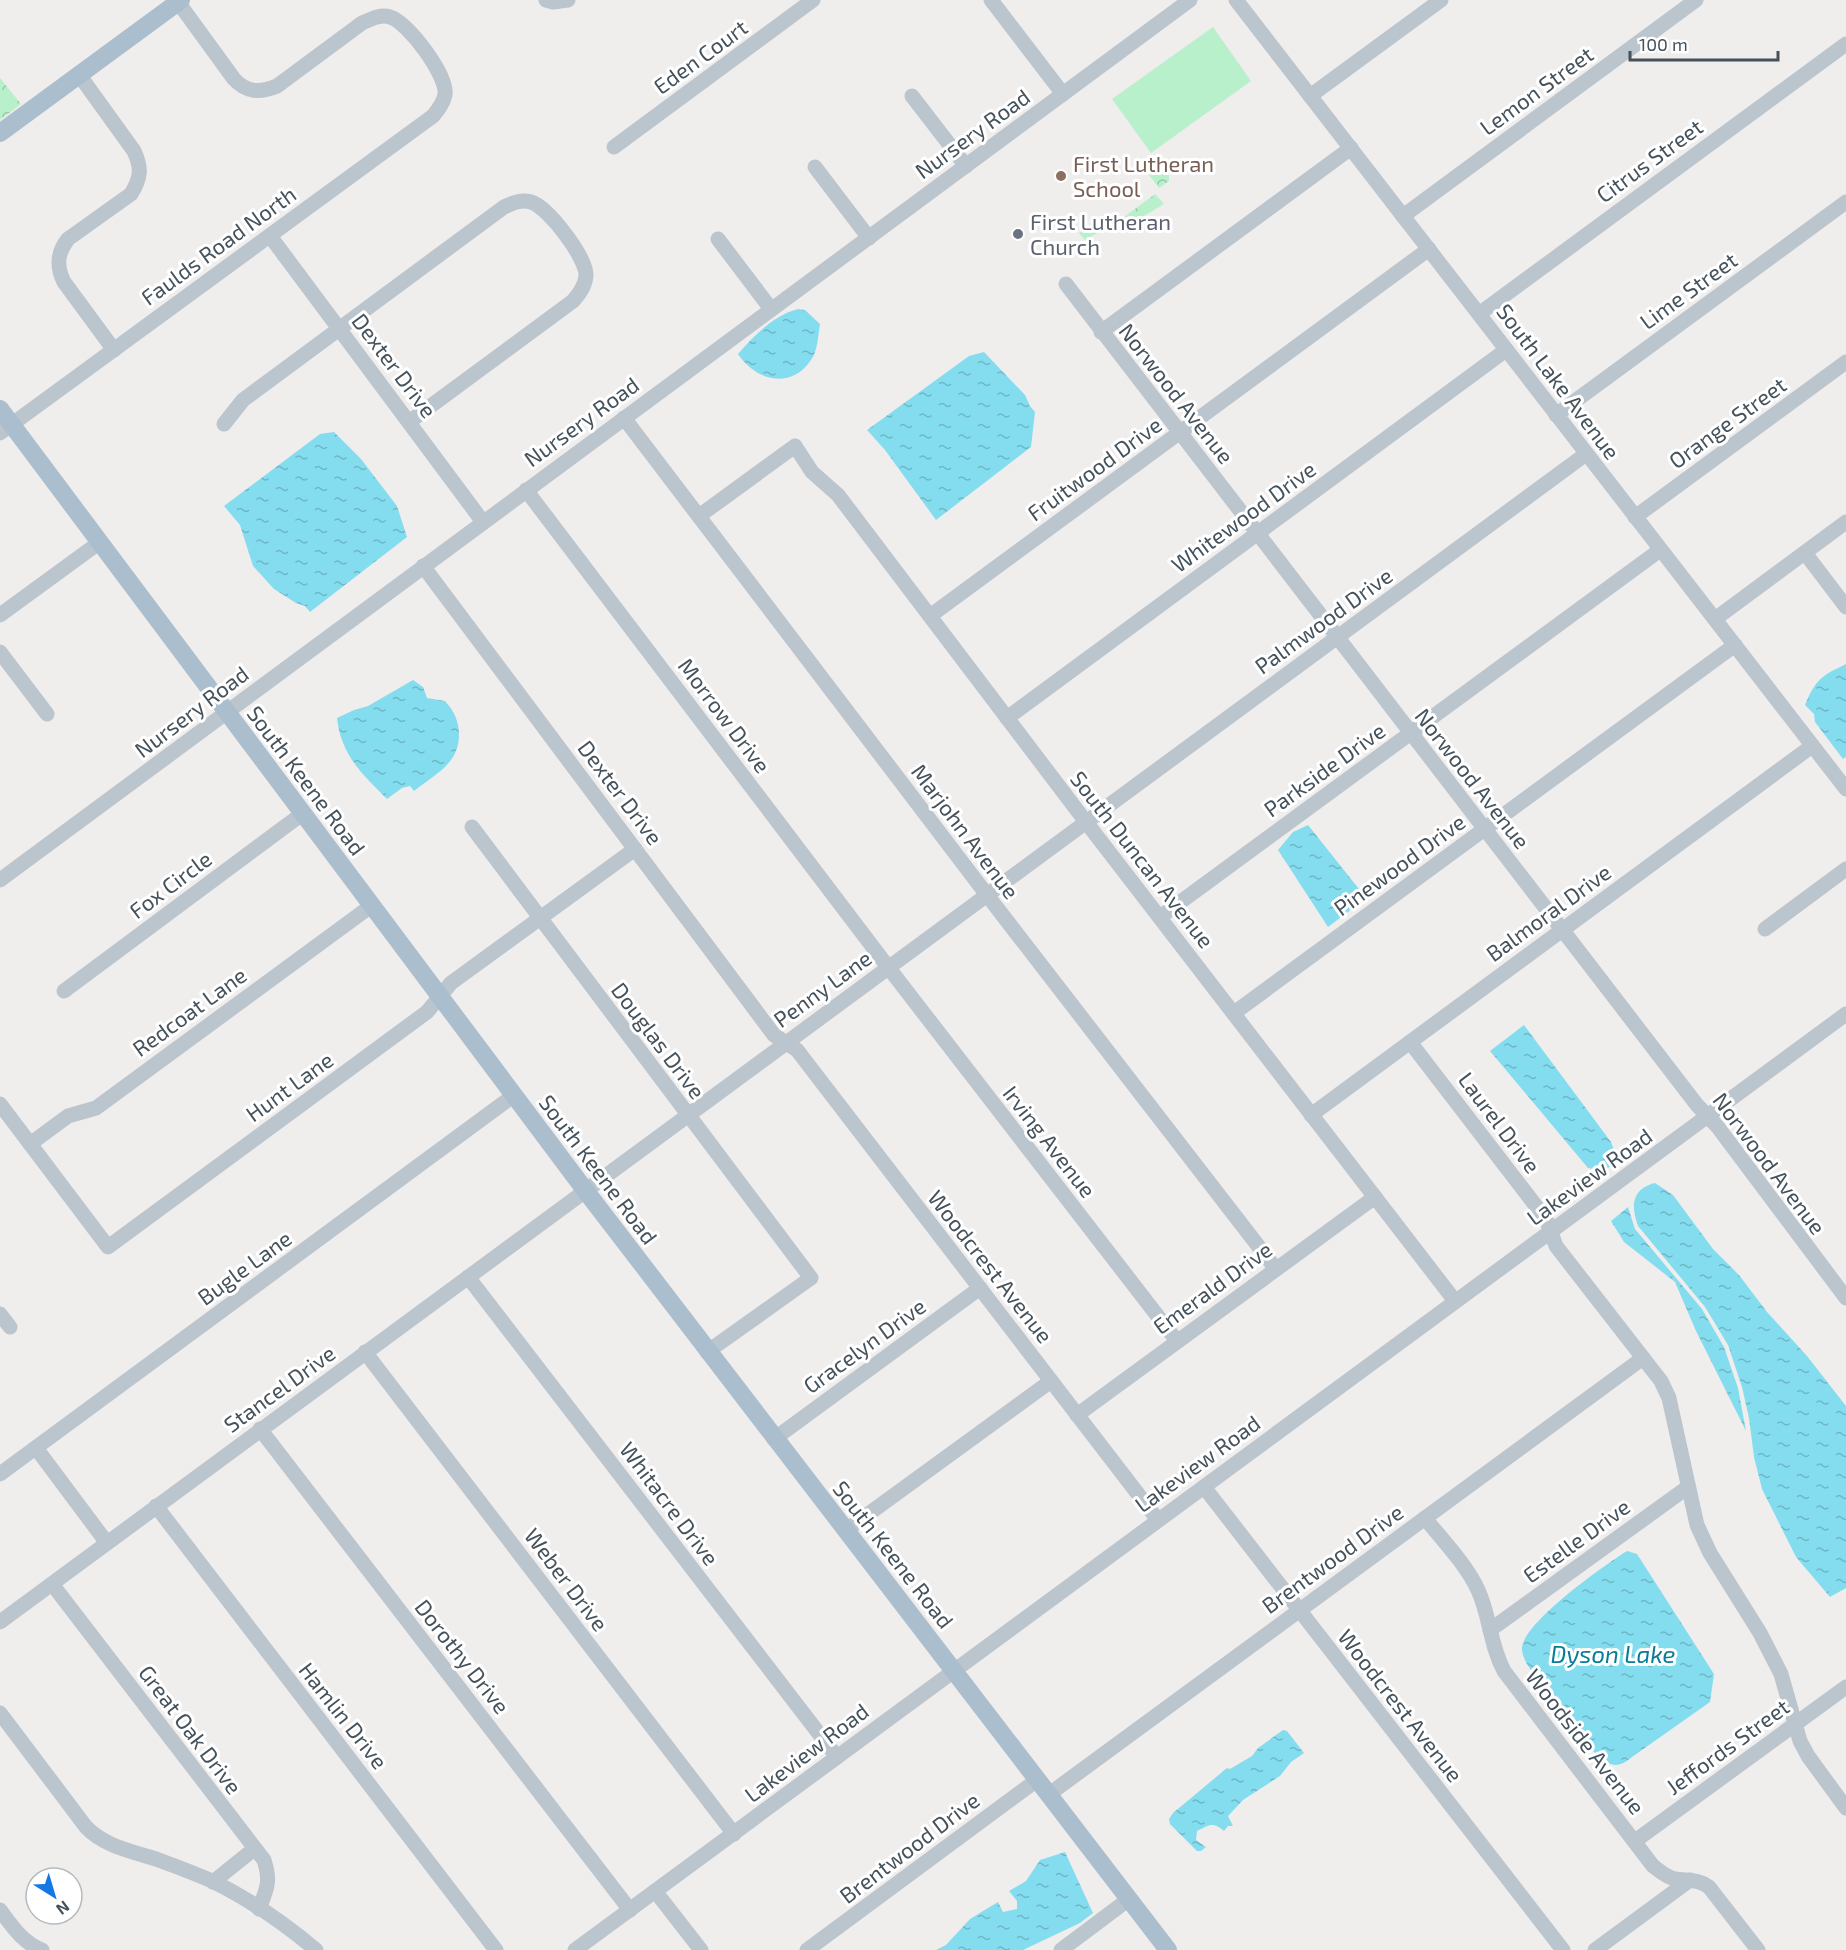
<svg xmlns="http://www.w3.org/2000/svg" width="1846" height="1950" font-family="'Exo 2',sans-serif">
	<style>
		.park { fill: url(#park-crowns) }
		.garden { fill: #b9f0cc }
		.water { fill: url(#water-ripples) }
		.lines { fill: none; stroke-linecap: round; stroke-linejoin: round }
		.minor { stroke: #bbc5cd; stroke-width: 15 }
		.major { stroke: #abbecd; stroke-width: 18 }
		.education-dot { fill: #8d6e63; stroke: #fff; stroke-width: 2 }
		.worship-dot { fill: #6b7280; stroke: #fff; stroke-width: 2 }
		.labels { text-anchor: middle; dominant-baseline: central; stroke-width: 6; stroke-linejoin: round; paint-order: stroke }
		.street-label { font-size: 22px; fill: #45525b; stroke: #fff }
		.education-label { font-size: 22px; fill: #785e54; stroke: #fff; text-anchor: start }
		.worship-label { font-size: 22px; fill: #5b616d; stroke: #fff; text-anchor: start }
		.water-label { font-size: 24px; font-style: italic; fill: #087e95; stroke: #fff }
	</style>
	<defs>
		<pattern id="park-crowns" width="20" height="18" patternUnits="userSpaceOnUse" patternTransform="scale(1.5)"><rect width="20" height="18" fill="#b9f0cc"/><path d="M2 6a3 3 0 1 1 6 0M12 15a3 3 0 1 1 6 0" fill="none" stroke="#98c5a9"/></pattern>
		<pattern id="water-ripples" width="26" height="14" patternUnits="userSpaceOnUse" patternTransform="scale(1.5)"><rect width="26" height="14" fill="#84ddef"/><path d="M2 4q2-2 4 0t4 0M15 11q2-2 4 0t4 0" fill="none" stroke="#6eb6c5"/></pattern>
	</defs>
	<rect width="100%" height="100%" fill="#f0eded"/>
	<g class="park">
		<polygon points="0,78 21,104 0,120"/>
		<polygon points="1157,159 1169,173 1169,181 1159,188 1149,175"/>
		<polygon points="1155,194 1164,204 1129,225 1124,217"/>
		<polygon points="1097,220 1105,229 1085,240 1079,233"/>
	</g>
	<polygon class="garden" points="1213,27 1251,81 1151,153 1112,99"/>
	<g class="water">
		<path d="M798,309L805,310L820,324C818,335 818,351 811,360C791,390 756,381 738,354C754,336 774,315 798,309Z"/>
		<polygon points="984,352 1025,395 1030,406 1035,412 1031,447 936,520 885,450 867,430 969,356"/>
		<polygon points="334,432 361,459 397,506 407,537 310,612 305,606 296,603 274,589 253,566 240,525 224,506 320,434"/>
		<path d="M1846,664V757L1843,759L1815,722L1814,714L1805,705C1816,679 1821,676 1846,664Z"/>
		<path d="M413,680L423,687L427,698L445,701C454,711 459,721 459,735C459,764 435,774 414,791L410,786L402,788L387,799C362,774 341,755 337,718L354,710L368,706Z"/>
		<polygon points="1308,825 1363,894 1357,905 1328,927 1278,850 1293,832"/>
		<path d="M1524,1025L1611,1142L1614,1150L1611,1158L1614,1163L1608,1168C1601,1166 1595,1170 1588,1168L1490,1051Z"/>
		<path d="M1655,1183L1673,1195L1713,1249L1739,1275L1767,1312L1807,1356L1846,1406V1588L1830,1597L1796,1557L1762,1489L1754,1457L1749,1418L1742,1387L1728,1345L1705,1307L1638,1226C1631,1207 1631,1189 1655,1183Z"/>
		<polygon points="1628,1207 1635,1229 1702,1309 1724,1347 1738,1388 1746,1431 1696,1331 1675,1282 1624,1242 1611,1221"/>
		<path d="M1627,1551L1637,1554L1714,1674L1710,1702L1632,1757C1627,1761 1622,1765 1615,1765C1595,1764 1574,1724 1564,1709L1559,1708C1556,1704 1555,1700 1552,1696C1543,1682 1524,1668 1522,1650C1519,1625 1606,1564 1627,1551Z"/>
		<path d="M1283,1730L1287,1731L1304,1753L1291,1762L1280,1776L1243,1800L1228,1816L1233,1826H1228L1224,1831C1213,1821 1209,1825 1197,1831L1196,1840L1206,1847L1201,1851H1197L1170,1824L1169,1819L1173,1813L1227,1768L1230,1769L1252,1756L1258,1748Z"/>
		<polygon points="1065,1852 1093,1913 1080,1923 1023,1950 936,1950 946,1945 970,1919 998,1902 1003,1912 1017,1909 1017,1901 1009,1891 1026,1881 1040,1860"/>
	</g>
	<g class="lines">
		<g class="minor">
			<polyline points="546,0 553,2 568,0"/>
			<polyline points="991,0 1063,94"/>
			<polyline points="1236,0 1846,789"/>
			<path d="M80,76L134,151C142,168 141,178 131,194L68,239C57,253 56,266 64,282L114,350"/>
			<polyline points="912,96 966,166"/>
			<polyline points="1310,96 1441,0"/>
			<polyline points="614,147 813,0"/>
			<polyline points="815,167 869,238"/>
			<polyline points="1403,216 1696,0"/>
			<polyline points="270,236 483,522"/>
			<polyline points="718,239 771,309"/>
			<polyline points="1066,284 1697,1105 1717,1126 1846,1298"/>
			<polyline points="1479,314 1846,44"/>
			<polyline points="1101,332 1351,148"/>
			<polyline points="1556,415 1846,202"/>
			<polyline points="624,418 987,895 1276,1269"/>
			<path d="M224,424L243,400L504,207C513,203 521,199 531,202C548,207 587,258 586,276C585,286 580,293 573,301L409,422"/>
			<path d="M0,433L433,116C438,110 443,104 445,95C448,76 408,22 390,17C380,14 371,19 362,23L277,86C260,93 247,93 234,79L178,2"/>
			<polyline points="526,490 888,967 1177,1341"/>
			<polyline points="699,516 795,446 812,472 838,495 1086,822 1455,1301"/>
			<polyline points="1635,517 1846,362"/>
			<polyline points="1805,553 1846,607"/>
			<polyline points="423,566 774,1035 797,1050 1158,1520"/>
			<polyline points="0,615 100,542"/>
			<polyline points="930,616 1429,249"/>
			<polyline points="1715,619 1846,522"/>
			<polyline points="0,652 47,714"/>
			<polyline points="1007,718 1506,350"/>
			<polyline points="472,827 811,1278 707,1352"/>
			<polyline points="0,880 1190,0"/>
			<polyline points="1160,917 1660,550"/>
			<polyline points="1765,929 1846,869"/>
			<polyline points="64,991 302,814"/>
			<polyline points="1234,1013 1735,645"/>
			<polyline points="1410,1042 1546,1219 1556,1246 1661,1381 1669,1398 1697,1525 1710,1553 1760,1633 1781,1674 1800,1741 1808,1756 1846,1808"/>
			<polyline points="0,1104 108,1247 427,1012 451,983 635,849"/>
			<polyline points="1311,1115 1812,746"/>
			<polyline points="30,1144 68,1116 96,1108 371,906"/>
			<polyline points="468,1277 837,1757"/>
			<polyline points="0,1314 10,1327"/>
			<polyline points="365,1352 734,1834"/>
			<polyline points="1077,1415 1375,1197"/>
			<polyline points="260,1429 630,1910"/>
			<polyline points="774,1439 980,1288"/>
			<polyline points="36,1448 107,1543"/>
			<polyline points="0,1474 513,1096"/>
			<polyline points="1204,1487 1563,1950"/>
			<polyline points="156,1506 496,1950"/>
			<path d="M1425,1518C1443,1541 1466,1564 1478,1590C1490,1616 1490,1645 1504,1671L1653,1866C1660,1871 1666,1877 1675,1879C1688,1881 1698,1879 1709,1887L1758,1950"/>
			<polyline points="845,1531 1051,1381"/>
			<path d="M52,1584L264,1860C271,1881 267,1889 259,1909"/>
			<polyline points="0,1622 1586,454"/>
			<polyline points="1490,1630 1688,1487"/>
			<path d="M0,1713L86,1827C104,1846 131,1851 156,1859C175,1866 194,1873 212,1881C249,1899 285,1924 316,1950"/>
			<polyline points="1048,1795 1643,1358"/>
			<polyline points="1635,1841 1846,1687"/>
			<polyline points="213,1882 254,1849"/>
			<polyline points="655,1891 701,1950"/>
			<path d="M0,1910C12,1926 23,1943 42,1950"/>
			<polyline points="575,1950 1846,1014"/>
			<polyline points="807,1950 1037,1780"/>
			<polyline points="1061,1950 1129,1899"/>
			<polyline points="1595,1950 1690,1880"/>
		</g>
		<g class="major">
			<polyline points="0,133 181,0"/>
			<polyline points="0,409 585,1190 1168,1950"/>
		</g>
	</g>
	<circle class="education-dot" cx="1061" cy="176" r="6"/>
	<circle class="worship-dot" cx="1018" cy="234" r="6"/>
	<g class="labels">
		<g class="street-label">
			<text transform="translate(700 56) rotate(-36)">Eden Court</text>
			<text transform="translate(1536 90) rotate(-36)">Lemon Street</text>
			<text transform="translate(972 133) rotate(-36)">Nursery Road</text>
			<text transform="translate(1649 160) rotate(-36)">Citrus Street</text>
			<text transform="translate(218 245) rotate(-36)">Faulds Road North</text>
			<text transform="translate(1688 290) rotate(-36)">Lime Street</text>
			<text transform="translate(395 365) rotate(53)">Dexter Drive</text>
			<text transform="translate(1559 381) rotate(53)">South Lake Avenue</text>
			<text transform="translate(1177 393) rotate(52)">Norwood Avenue</text>
			<text transform="translate(581 421) rotate(-36)">Nursery Road</text>
			<text transform="translate(1727 422) rotate(-36)">Orange Street</text>
			<text transform="translate(1094 468) rotate(-36)">Fruitwood Drive</text>
			<text transform="translate(1243 516) rotate(-36)">Whitewood Drive</text>
			<text transform="translate(1323 620) rotate(-36)">Palmwood Drive</text>
			<text transform="translate(191 711) rotate(-37)">Nursery Road</text>
			<text transform="translate(725 715) rotate(53)">Morrow Drive</text>
			<text transform="translate(1324 769) rotate(-36)">Parkside Drive</text>
			<text transform="translate(1473 778) rotate(52)">Norwood Avenue</text>
			<text transform="translate(307 780) rotate(53)">South Keene Road</text>
			<text transform="translate(621 792) rotate(53)">Dexter Drive</text>
			<text transform="translate(966 831) rotate(53)">Marjohn Avenue</text>
			<text transform="translate(1143 859) rotate(52)">South Duncan Avenue</text>
			<text transform="translate(1399 864) rotate(-36)">Pinewood Drive</text>
			<text transform="translate(170 884) rotate(-37)">Fox Circle</text>
			<text transform="translate(1548 912) rotate(-36)">Balmoral Drive</text>
			<text transform="translate(822 988) rotate(-36)">Penny Lane</text>
			<text transform="translate(189 1011) rotate(-36)">Redcoat Lane</text>
			<text transform="translate(659 1040) rotate(53)">Douglas Drive</text>
			<text transform="translate(289 1086) rotate(-36)">Hunt Lane</text>
			<text transform="translate(1500 1122) rotate(53)">Laurel Drive</text>
			<text transform="translate(1050 1141) rotate(52)">Irving Avenue</text>
			<text transform="translate(1770 1163) rotate(53)">Norwood Avenue</text>
			<text transform="translate(599 1169) rotate(53)">South Keene Road</text>
			<text transform="translate(1589 1176) rotate(-36)">Lakeview Road</text>
			<text transform="translate(991 1266) rotate(52)">Woodcrest Avenue</text>
			<text transform="translate(244 1267) rotate(-36)">Bugle Lane</text>
			<text transform="translate(1212 1287) rotate(-36)">Emerald Drive</text>
			<text transform="translate(864 1345) rotate(-36)">Gracelyn Drive</text>
			<text transform="translate(279 1388) rotate(-36)">Stancel Drive</text>
			<text transform="translate(1197 1463) rotate(-36)">Lakeview Road</text>
			<text transform="translate(670 1503) rotate(53)">Whitacre Drive</text>
			<text transform="translate(1576 1540) rotate(-36)">Estelle Drive</text>
			<text transform="translate(894 1554) rotate(52)">South Keene Road</text>
			<text transform="translate(1332 1558) rotate(-36)">Brentwood Drive</text>
			<text transform="translate(567 1579) rotate(53)">Weber Drive</text>
			<text transform="translate(463 1656) rotate(52)">Dorothy Drive</text>
			<text transform="translate(1401 1705) rotate(52)">Woodcrest Avenue</text>
			<text transform="translate(344 1715) rotate(52)">Hamlin Drive</text>
			<text transform="translate(191 1729) rotate(53)">Great Oak Drive</text>
			<text transform="translate(1586 1741) rotate(52)">Woodside Avenue</text>
			<text transform="translate(1727 1746) rotate(-36)">Jeffords Street</text>
			<text transform="translate(806 1752) rotate(-37)">Lakeview Road</text>
			<text transform="translate(909 1847) rotate(-37)">Brentwood Drive</text>
		</g>
		<g class="education-label">
			<text x="1073" y="163">First Lutheran<tspan x="1073" dy="25">School</tspan></text>
		</g>
		<g class="worship-label">
			<text x="1030" y="221">First Lutheran<tspan x="1030" dy="25">Church</tspan></text>
		</g>
		<g class="water-label">
			<text x="1613" y="1653">Dyson Lake</text>
		</g>
	</g>
	<g transform="translate(54 1896) rotate(143)"><circle r="28" fill="#ffffff" stroke="#b5babd" stroke-width="1.5"/>
	<path d="M0-4.5L10 22L0 15L-10 22Z" fill="#1378e4"/>
	<text y="-9" font-size="16" font-weight="bold" text-anchor="middle" fill="#45525b">N</text>
	</g>
	<path d="M1630 51v9h148v-9" fill="none" stroke="#45525b" stroke-width="3"/>
	<text x="1639" y="51" font-size="18" fill="#45525b" stroke="#ffffff" stroke-width="4.5" paint-order="stroke">100 m</text>
</svg>
